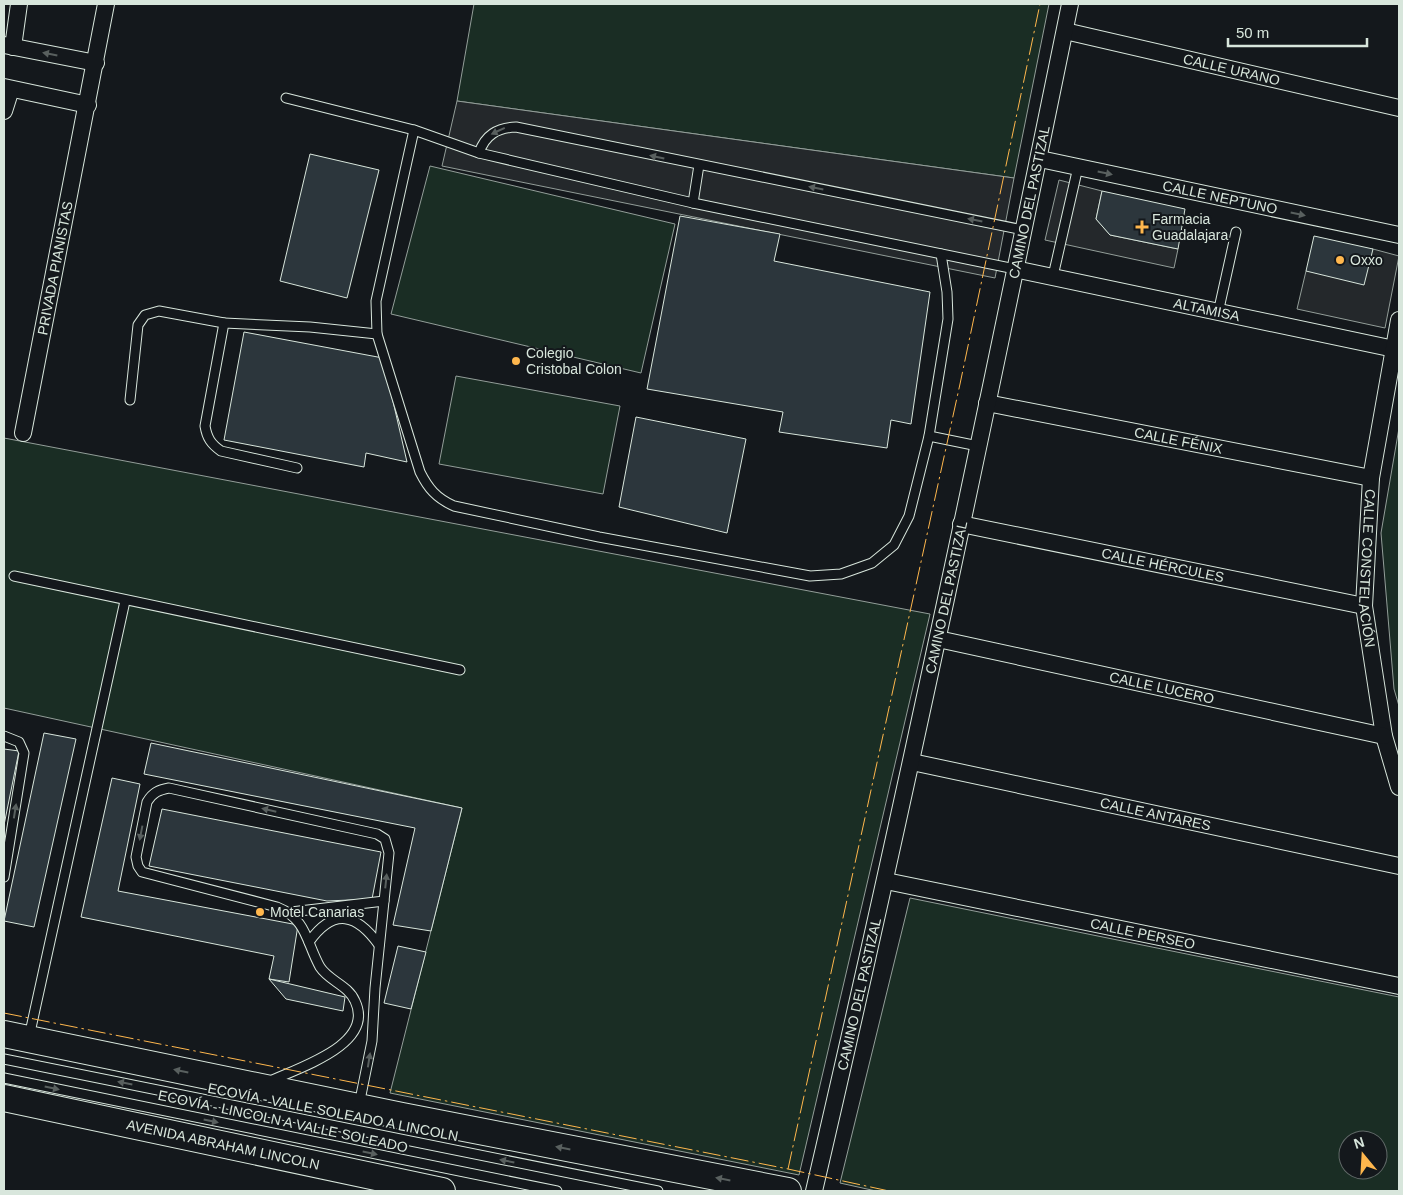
<svg xmlns="http://www.w3.org/2000/svg" width="1403" height="1195" font-family="Arial,sans-serif">
	<style>
		.green { fill: #1a2d24; stroke: #939e99; fill-rule: evenodd }
		.parking { fill: #24282b; stroke: #939e99 }
		.building { fill: #2c363c; stroke: #d8e6dc }
		.lines { fill: none; stroke-linecap: round; stroke-linejoin: round }
		.lane-casing { stroke: #d8e6dc; stroke-width: 11 }
		.street-casing { stroke: #d8e6dc; stroke-width: 18 }
		.primary-casing { stroke: #d8e6dc; stroke-width: 28 }
		.lane { stroke: #14181c; stroke-width: 9 }
		.street { stroke: #14181c; stroke-width: 16 }
		.primary { stroke: #14181c; stroke-width: 26 }
		.power { stroke: #ffb74d; stroke-width: 1; stroke-dasharray: 18 4 2.5 4; stroke-linecap: butt }
		.oneway { fill: #59605f }
		.poi-dot { fill: #ffb74d; stroke: #14181c; stroke-width: 2 }
		.labels { text-anchor: middle; dominant-baseline: central; stroke-width: 4; stroke-linejoin: round; paint-order: stroke }
		.street-label { font-size: 14px; fill: #d8e6dc; stroke: #14181c }
		.poi-label { font-size: 14px; fill: #d8e6dc; stroke: #14181c; text-anchor: start }
	</style>
	<rect width="100%" height="100%" fill="#14181c"/>
	<g class="green">
		<polygon points="474,4 1049,4 1014,178 457,101"/>
		<polygon points="430,166 675,224 641,373 391,314"/>
		<polygon points="456,376 620,406 603,494 439,464"/>
		<polygon points="1399,428 1399,706 1394,689 1381,533"/>
		<polygon points="4,438 930,614 799,1175 390,1093 462,808 4,708"/>
		<path d="M910,898L1399,997V1191H876L840,1183ZM1348,1140H1378V1170H1348Z"/>
	</g>
	<g class="parking">
		<polygon points="457,101 1014,178 995,278 442,166"/>
		<polygon points="1059,180 1102,191 1096,219 1110,235 1178,249 1174,268 1045,240"/>
		<polygon points="1373,249 1399,256 1385,328 1297,309 1306,271"/>
	</g>
	<g class="building">
		<polygon points="310,154 379,170 347,298 280,281"/>
		<polygon points="1102,191 1185,209 1178,249 1110,235 1096,219"/>
		<polygon points="680,216 780,234 774,261 930,292 911,424 891,420 887,448 779,432 783,412 647,389"/>
		<polygon points="1314,236 1373,249 1364,285 1306,271"/>
		<polygon points="244,332 383,358 407,462 366,453 364,467 224,440"/>
		<polygon points="636,417 746,439 727,533 619,507"/>
		<polygon points="44,733 76,739 34,927 4,921"/>
		<polygon points="151,743 462,808 431,931 393,925 415,828 144,774"/>
		<polygon points="4,749 19,751 4,825"/>
		<polygon points="112,778 140,784 118,891 298,925 289,982 269,979 274,956 81,917"/>
		<polygon points="162,809 381,852 372,899 327,901 149,866"/>
		<polygon points="398,946 426,952 411,1009 384,1003"/>
		<polygon points="269,979 345,997 343,1011 286,999"/>
	</g>
	<g class="lines">
		<g class="lane-casing">
			<g id="lane">
				<polyline points="286,98 414,130"/>
				<path d="M479,153L414,130L376,301L377,334L420,472C428,488 436,498 454,506L599,537L810,576L841,574L872,563L894,545L909,516L929,436L948,319L947,292L941,254"/>
				<polyline points="693,203 699,165"/>
				<path d="M1015,269L693,203L479,153C485,135 497,128 516,127L1023,230"/>
				<polyline points="1053,276 1078,167"/>
				<polyline points="1218,313 1236,232"/>
				<polyline points="130,400 138,325 145,315 159,311 224,323"/>
				<polyline points="929,436 978,446"/>
				<path d="M297,468L221,451C211,444 207,438 205,426L224,323L310,327L377,334"/>
				<polyline points="14,576 460,670"/>
				<polyline points="4,736 19,742 24,753 4,877"/>
				<polyline points="291,912 384,901"/>
				<path d="M309,942C334,907 357,914 379,945"/>
				<polyline points="29,1037 125,601"/>
				<polyline points="4,1059 658,1191"/>
				<polyline points="4,1078 557,1191"/>
				<path d="M268,1082C297,1068 376,1045 355,1001C348,985 329,981 320,967C306,942 307,919 277,907L142,872L138,866L136,857L147,802C153,792 159,790 169,788L377,834L385,839L389,853L375,988L372,1041L359,1105"/>
			</g>
		</g>
		<g class="street-casing">
			<g id="street">
				<path id="s1" d="M1065,31L1399,108"/>
				<polyline points="4,45 96,63"/>
				<polyline points="13,47 19,4"/>
				<polyline points="4,87 88,105"/>
				<polyline points="4,111 11,89"/>
				<path id="s2" d="M1040,159L1399,235"/>
				<path id="s3" d="M1015,269L1399,350"/>
				<path id="s4" d="M1399,320L1371,478L1364,606L1384,736L1399,787"/>
				<path id="s5" d="M987,403L1371,478"/>
				<path id="s6" d="M23,433L106,4"/>
				<path id="s7" d="M961,524L1364,606"/>
				<path id="s8" d="M938,639L1384,736"/>
				<path id="s9" d="M912,762L1399,866"/>
				<path id="s10" d="M886,881L1399,986"/>
				<path id="s11" d="M814,1191C906,797 989,400 1070,4"/>
			</g>
		</g>
		<g class="primary-casing">
			<g id="primary">
				<polyline points="4,1034 402,1116 788,1191"/>
				<path id="s12" d="M4,1098L442,1191"/>
			</g>
		</g>
		<use href="#lane" class="lane"/>
		<use href="#street" class="street"/>
		<use href="#primary" class="primary"/>
		<g class="power">
			<polyline points="4,1013 788,1169 889,1191"/>
			<polyline points="788,1169 960,384 1040,4"/>
		</g>
	</g>
	<defs><path id="oneway-solid" d="M-6-.8H1V-3.2L6.5 0L1 3.2V.8H-6Z" transform="scale(1.25)"/></defs>
	<g class="oneway">
		<use href="#oneway-solid" transform="translate(50 54) rotate(-169)"/>
		<use href="#oneway-solid" transform="translate(498 131) rotate(155)"/>
		<use href="#oneway-solid" transform="translate(657 157) rotate(-168)"/>
		<use href="#oneway-solid" transform="translate(1105 173) rotate(12)"/>
		<use href="#oneway-solid" transform="translate(816 188) rotate(-169)"/>
		<use href="#oneway-solid" transform="translate(1298 214) rotate(12)"/>
		<use href="#oneway-solid" transform="translate(975 220) rotate(-169)"/>
		<use href="#oneway-solid" transform="translate(269 810) rotate(-167)"/>
		<use href="#oneway-solid" transform="translate(15 811) rotate(-81)"/>
		<use href="#oneway-solid" transform="translate(141 833) rotate(101)"/>
		<use href="#oneway-solid" transform="translate(386 881) rotate(-84)"/>
		<use href="#oneway-solid" transform="translate(369 1060) rotate(-81)"/>
		<use href="#oneway-solid" transform="translate(181 1071) rotate(-168)"/>
		<use href="#oneway-solid" transform="translate(125 1083) rotate(-169)"/>
		<use href="#oneway-solid" transform="translate(52 1088) rotate(12)"/>
		<use href="#oneway-solid" transform="translate(211 1121) rotate(12)"/>
		<use href="#oneway-solid" transform="translate(563 1148) rotate(-169)"/>
		<use href="#oneway-solid" transform="translate(370 1153) rotate(12)"/>
		<use href="#oneway-solid" transform="translate(507 1161) rotate(-169)"/>
		<use href="#oneway-solid" transform="translate(723 1179) rotate(-169)"/>
	</g>
	<g class="poi-dot">
		<path d="M1139.5 219.5h5v5h5v5h-5v5h-5v-5h-5v-5h5z"/>
		<circle cx="1340" cy="260" r="5"/>
		<circle cx="516" cy="361" r="5"/>
		<circle cx="260" cy="912" r="5"/>
	</g>
	<g class="labels">
		<g class="street-label">
			<text stroke="none"><textPath href="#s1" startOffset="171">CALLE URANO</textPath></text>
			<text stroke="none"><textPath href="#s2" startOffset="184">CALLE NEPTUNO</textPath></text>
			<text stroke="none"><textPath href="#s11" startOffset="1012">CAMINO DEL PASTIZAL</textPath></text>
			<text stroke="none"><textPath href="#s6" startOffset="168">PRIVADA PIANISTAS</textPath></text>
			<text stroke="none"><textPath href="#s3" startOffset="196">ALTAMISA</textPath></text>
			<text stroke="none"><textPath href="#s5" startOffset="195">CALLE FÉNIX</textPath></text>
			<text stroke="none"><textPath href="#s7" startOffset="206">CALLE HÉRCULES</textPath></text>
			<text stroke="none"><textPath href="#s4" startOffset="251">CALLE CONSTELACIÓN</textPath></text>
			<text stroke="none"><textPath href="#s11" startOffset="608">CAMINO DEL PASTIZAL</textPath></text>
			<text stroke="none"><textPath href="#s8" startOffset="229">CALLE LUCERO</textPath></text>
			<text stroke="none"><textPath href="#s9" startOffset="249">CALLE ANTARES</textPath></text>
			<text stroke="none"><textPath href="#s10" startOffset="262">CALLE PERSEO</textPath></text>
			<text stroke="none"><textPath href="#s11" startOffset="202">CAMINO DEL PASTIZAL</textPath></text>
			<text transform="translate(333 1112) rotate(11)">ECOVÍA - VALLE SOLEADO A LINCOLN</text>
			<text transform="translate(283 1121) rotate(12)">ECOVÍA - LINCOLN A VALLE SOLEADO</text>
			<text stroke="none"><textPath href="#s12" startOffset="224">AVENIDA ABRAHAM LINCOLN</textPath></text>
		</g>
		<g class="poi-label">
			<text x="1152" y="219">Farmacia<tspan x="1152" dy="16">Guadalajara</tspan></text>
			<text x="1350" y="260">Oxxo</text>
			<text x="526" y="353">Colegio<tspan x="526" dy="16">Cristobal Colon</tspan></text>
			<text x="270" y="912">Motel Canarias</text>
		</g>
	</g>
	<rect width="1403" height="1195" fill="none" stroke="#d8e6dc" stroke-width="10"/>
	<g transform="translate(1363 1155) rotate(342)"><circle r="24" fill="#14181c" stroke="#626a69"/>
	<path d="M0-4L9 19L0 12L-9 19Z" fill="#ffb74d"/>
	<text y="-8" font-size="14" font-weight="bold" text-anchor="middle" fill="#d8e6dc">N</text>
	</g>
	<path d="M1228 38v8h139v-8" fill="none" stroke="#d8e6dc" stroke-width="2.5"/>
	<text x="1236" y="38" font-size="15" fill="#d8e6dc" stroke="#14181c" stroke-width="4" paint-order="stroke">50 m</text>
</svg>
